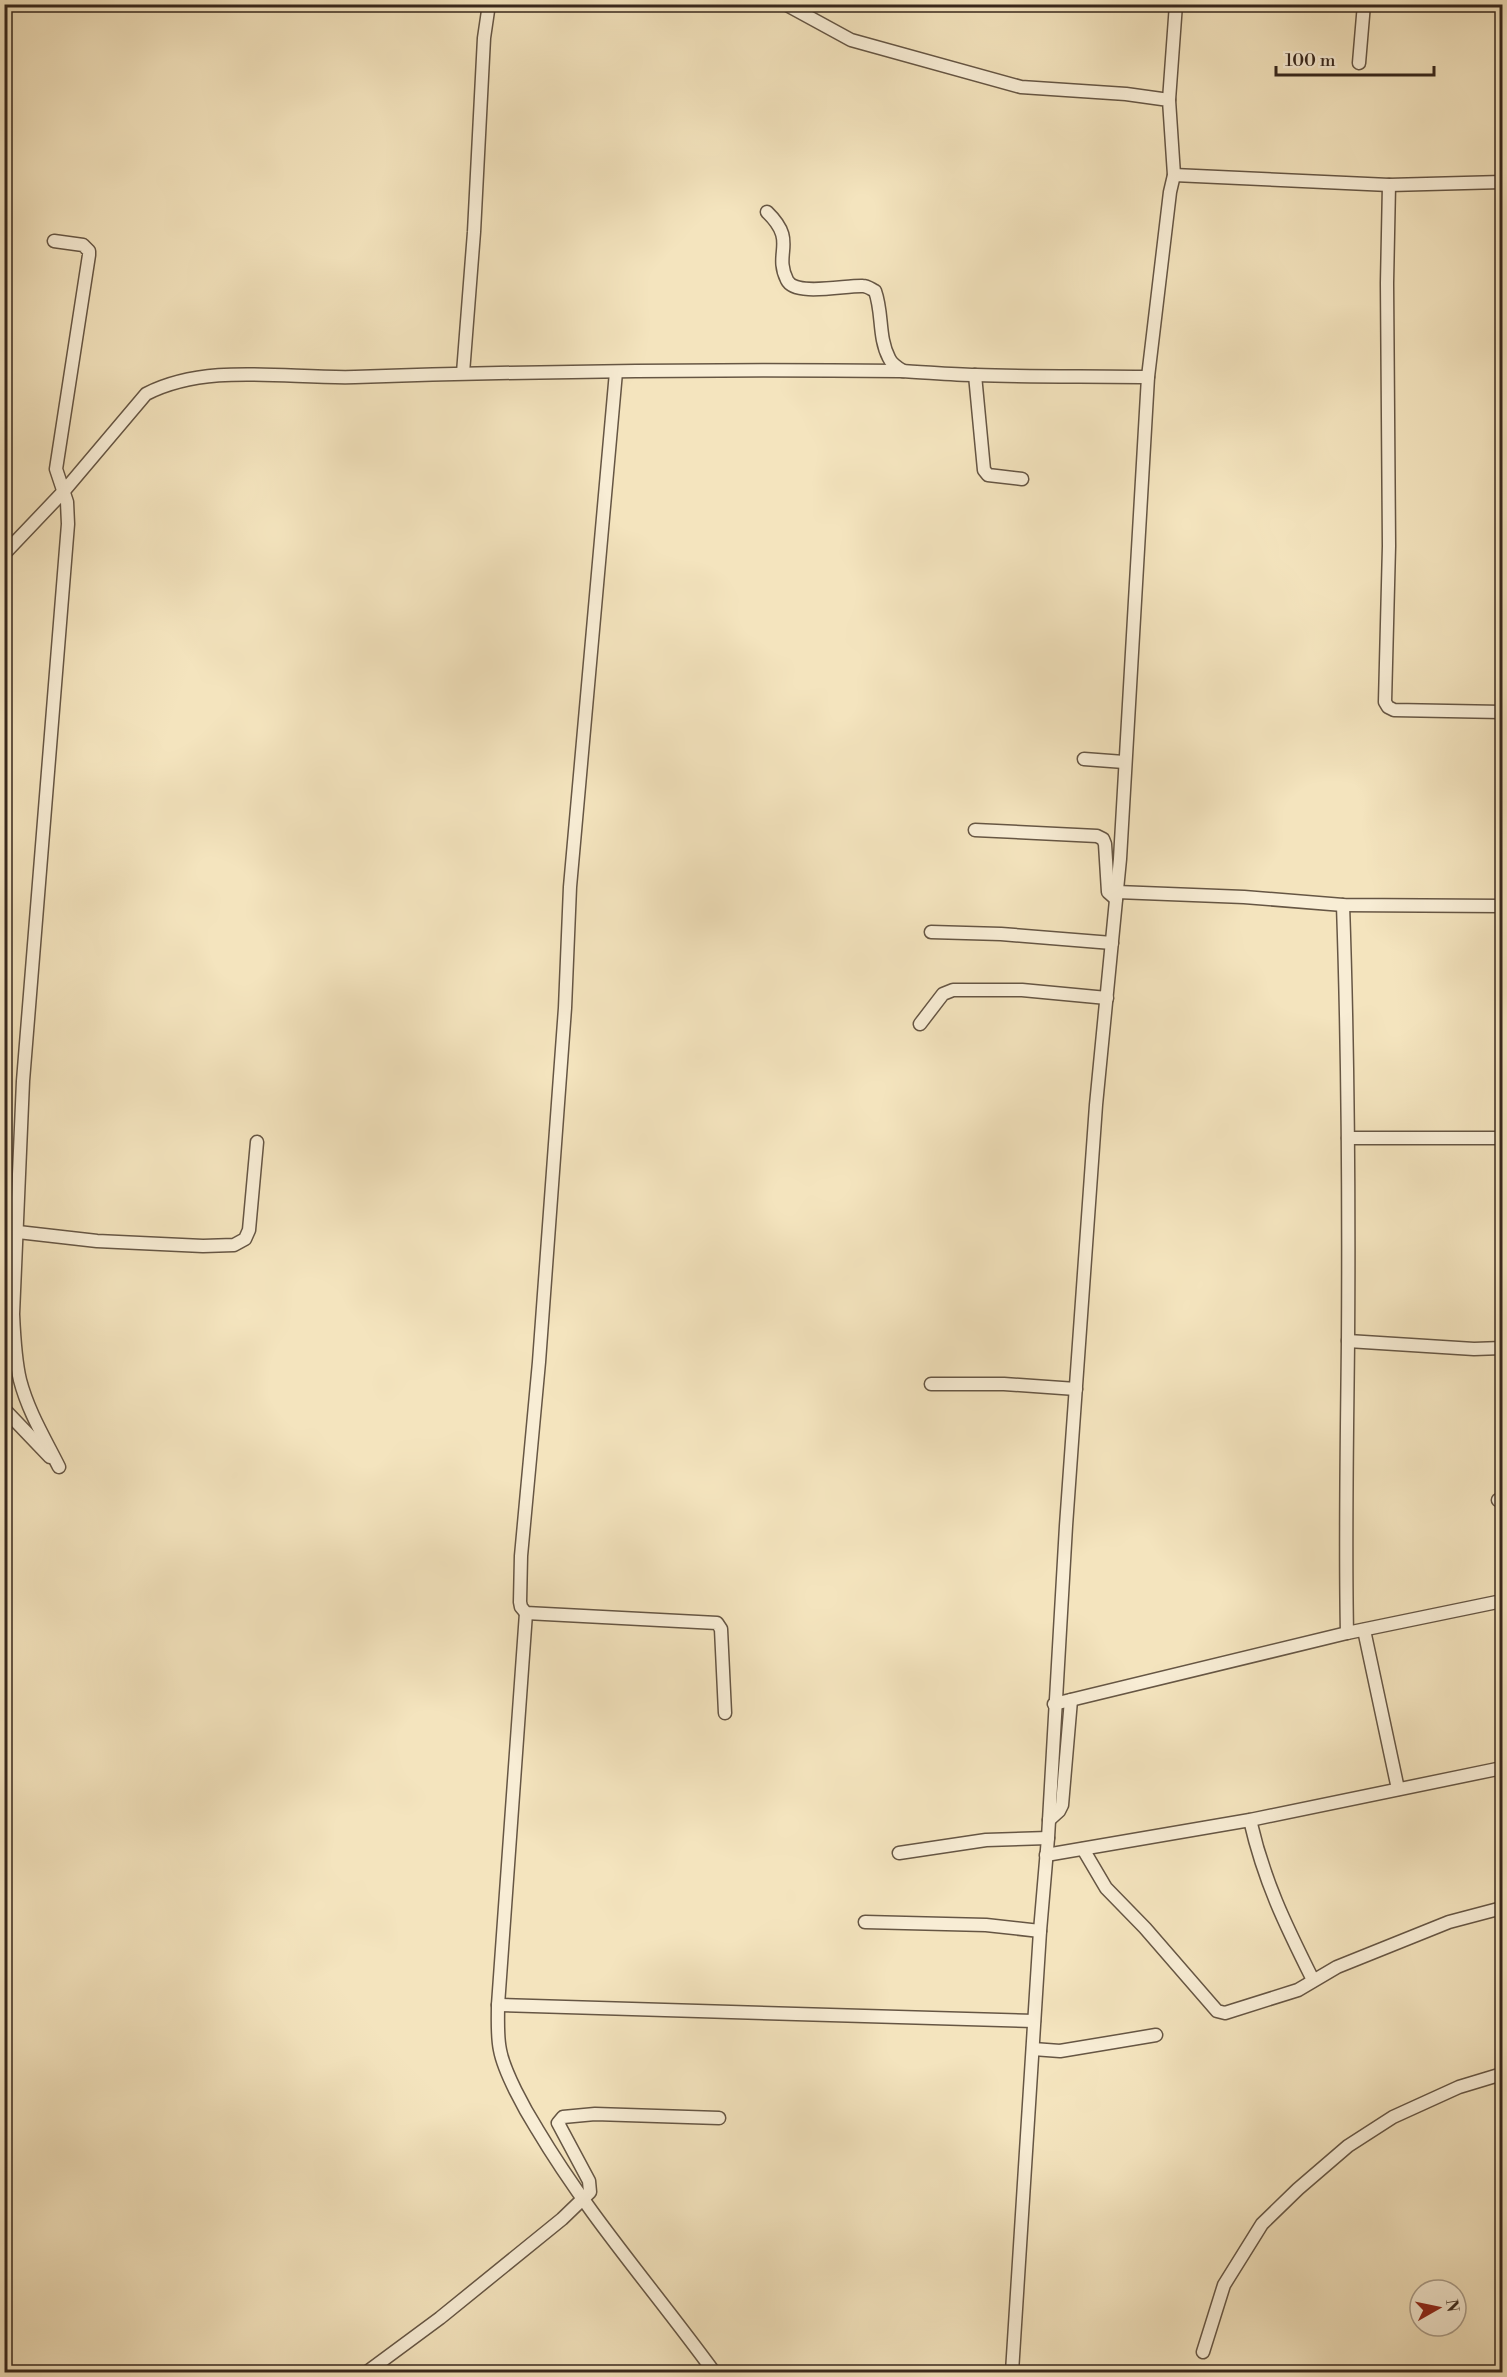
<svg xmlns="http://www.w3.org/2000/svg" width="1507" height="2377" font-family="'Libre Bodoni',serif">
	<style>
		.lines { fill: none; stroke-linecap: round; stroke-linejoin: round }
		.minor-casing { stroke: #665644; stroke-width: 15 }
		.minor { stroke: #f8edd5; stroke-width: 12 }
	</style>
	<rect width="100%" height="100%" fill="#f4e4be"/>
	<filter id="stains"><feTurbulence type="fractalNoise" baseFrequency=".00333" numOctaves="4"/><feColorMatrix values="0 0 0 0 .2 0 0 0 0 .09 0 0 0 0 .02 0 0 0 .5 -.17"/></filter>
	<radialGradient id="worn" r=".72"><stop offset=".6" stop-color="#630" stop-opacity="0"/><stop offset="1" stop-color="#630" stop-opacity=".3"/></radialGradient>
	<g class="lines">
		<g class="minor-casing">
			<g id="minor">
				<polyline points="785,4 851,40 1021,87 1126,94 1169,100 1174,175 1170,192 1148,377 1120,859 1096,1105 1066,1526 1048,1838 1040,1931 1012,2372"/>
				<polyline points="1359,63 1364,4"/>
				<polyline points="1169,100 1176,4"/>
				<polyline points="1174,175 1389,185 1502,182"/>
				<polyline points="1389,185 1387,283 1389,546 1385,702 1388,707 1394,710 1502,712"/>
				<path d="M767,212C798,242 773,252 787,280C795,297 846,285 863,286C867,286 871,289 875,291C883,313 878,337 889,358C891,363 898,368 903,371"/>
				<path d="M54,241L83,245L89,251V255L56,469L67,502L68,524L23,1081L13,1314C14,1336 15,1359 20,1380C28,1411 45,1439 59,1467"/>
				<polyline points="616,372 570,887 565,1008 539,1362 521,1556 520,1602 521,1607 526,1613 717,1623 721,1629 725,1713"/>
				<polyline points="463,373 474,232 484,38 489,4"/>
				<polyline points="975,375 984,470 988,475 1022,479"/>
				<path d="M4,554L64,491L146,394C208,362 287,379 355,377C536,371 719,369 900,371C925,372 951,375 976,375C1033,377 1090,376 1148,377"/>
				<polyline points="1084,759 1124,762"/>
				<polyline points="975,830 1097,836 1103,839 1105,844 1108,892 1116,899"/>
				<polyline points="1117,892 1244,897 1343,905 1502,906"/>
				<path d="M1343,905C1348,1050 1349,1196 1348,1342C1347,1439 1345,1536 1347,1633"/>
				<polyline points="931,932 1001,934 1112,943"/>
				<polyline points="920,1024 943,994 953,990 1022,990 1107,998"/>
				<polyline points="1348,1138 1502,1138"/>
				<polyline points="18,1232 97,1241 203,1246 234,1245 245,1239 249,1230 257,1142"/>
				<polyline points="1348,1341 1474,1349 1502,1348"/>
				<polyline points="931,1384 1004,1384 1076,1389"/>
				<polyline points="4,1409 50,1457"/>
				<polyline points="1498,1500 1502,1500"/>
				<path d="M526,1613L498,2005C498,2020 497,2036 500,2050C504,2072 525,2110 537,2129C588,2215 655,2291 714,2372"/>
				<polyline points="1364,1630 1398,1789"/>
				<polyline points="1054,1704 1347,1633 1502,1601"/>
				<polyline points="1049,1820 1059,1811 1062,1805 1071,1700"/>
				<path d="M1250,1820C1264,1881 1285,1924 1313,1980"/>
				<polyline points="1083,1849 1106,1888 1145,1928 1217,2011 1225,2013 1298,1990 1337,1967 1449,1922 1502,1908"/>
				<polyline points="899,1853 986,1840 1048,1838"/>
				<polyline points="1046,1855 1250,1820 1502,1768"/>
				<polyline points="865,1922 986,1925 1040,1931"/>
				<polyline points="498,2005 1034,2021"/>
				<polyline points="1033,2049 1060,2051 1156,2035"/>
				<polyline points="1203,2352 1224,2285 1262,2224 1298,2189 1348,2146 1393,2117 1459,2087 1502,2074"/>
				<polyline points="367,2372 440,2318 562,2219 590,2192 589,2181 558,2123 563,2117 595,2114 719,2118"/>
			</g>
		</g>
		<use href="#minor" class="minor"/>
	</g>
	<rect width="1507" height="2377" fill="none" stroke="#f4e4be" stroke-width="24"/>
	<rect x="6" y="6" width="1495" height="2365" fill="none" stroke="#37271c" stroke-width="3"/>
	<rect x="12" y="12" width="1483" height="2353" fill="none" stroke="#37271c" stroke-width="1.5"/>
	<g transform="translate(1438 2308) rotate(81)"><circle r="28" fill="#f8edd5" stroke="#ab9e8b" stroke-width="1.5"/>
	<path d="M0-4.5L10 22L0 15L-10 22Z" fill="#8f2418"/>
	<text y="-9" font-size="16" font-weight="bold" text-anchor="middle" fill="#37271c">N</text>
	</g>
	<path d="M1276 66v9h158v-9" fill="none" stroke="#37271c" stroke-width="3"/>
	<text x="1285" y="66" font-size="18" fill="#37271c" stroke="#f8edd5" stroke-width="4.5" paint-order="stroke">100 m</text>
	<rect width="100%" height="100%" filter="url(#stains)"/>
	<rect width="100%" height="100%" fill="url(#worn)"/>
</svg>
